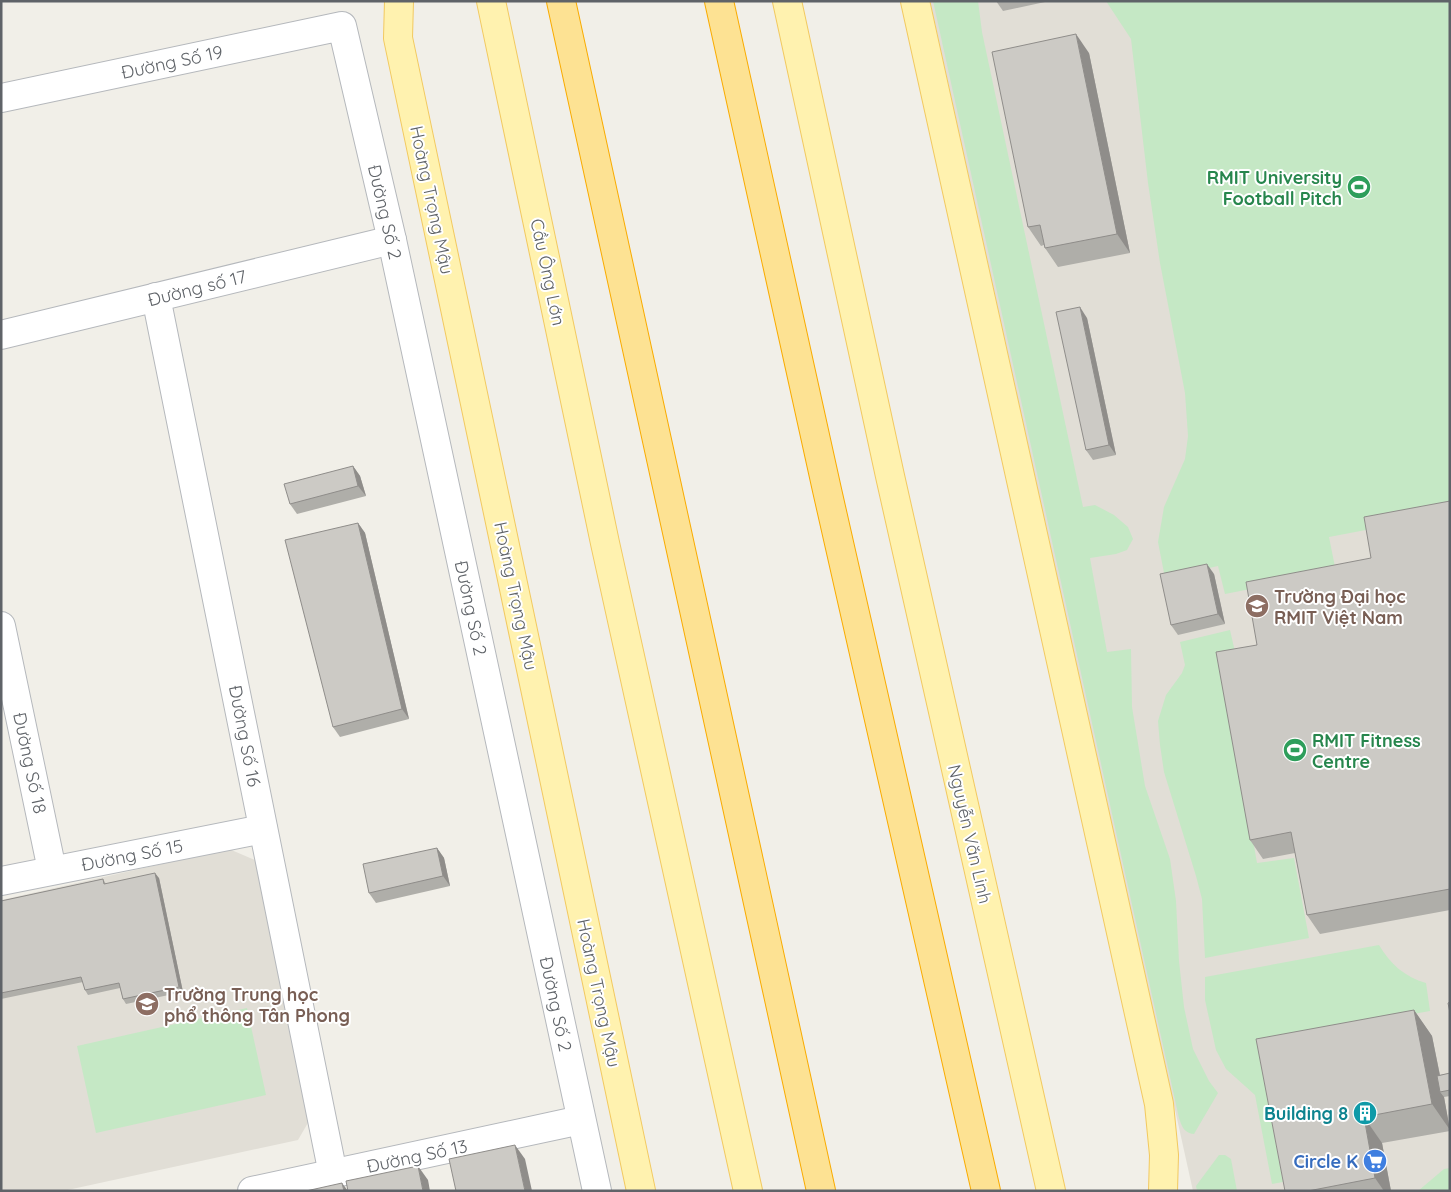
<svg xmlns="http://www.w3.org/2000/svg" width="1451" height="1192" font-family="Quicksand,sans-serif">
	<style>
		.education { fill: #e1ded6 }
		.green { fill: #c5e8c5 }
		.lines { fill: none; stroke-linecap: round; stroke-linejoin: round }
		.minor-casing { stroke: #b5b8bc; stroke-width: 30 }
		.major-casing { stroke: #f2c960; stroke-width: 30 }
		.highway-casing { stroke: #f9ab00; stroke-width: 30 }
		.minor { stroke: #fff; stroke-width: 28 }
		.major { stroke: #fff2af; stroke-width: 28 }
		.highway { stroke: #fde293; stroke-width: 28 }
		.wall { fill: #afaea9 }
		.shaded-wall { fill: #8f8d8a }
		.building { fill: #cccac5; stroke: #8f8d8a }
		.labels { text-anchor: middle; dominant-baseline: central; stroke-width: 4; stroke-linejoin: round; paint-order: stroke }
		.street-label { font-size: 18px; fill: #5f6368; stroke: #fff }
		.leisure-label { font-size: 18px; font-weight: bold; fill: #27864d; stroke: #fff; text-anchor: end }
		.education-label { font-size: 18px; font-weight: bold; fill: #785e54; stroke: #fff; text-anchor: start }
		.culture-label { font-size: 18px; font-weight: bold; fill: #0d838f; stroke: #fff; text-anchor: end }
		.shop-label { font-size: 18px; font-weight: bold; fill: #366cbe; stroke: #fff; text-anchor: end }
	</style>
	<rect width="100%" height="100%" fill="#f1efe8"/>
	<g class="education">
		<polygon points="930,1 1450,1 1450,1191 1193,1191"/>
		<polygon points="229,849 262,863 316,1109 298,1140 63,1191 1,1191 1,900"/>
	</g>
	<g class="green">
		<path d="M933,1H978L982,32L1083,507L1095,505L1114,515L1128,527L1133,539L1127,550L1116,554L1090,558L1107,652L1131,649L1132,707L1145,786L1170,859L1176,901L1179,961L1184,1007L1193,1049L1209,1081L1218,1093L1194,1134C1184,1133 1182,1127 1179,1118Z"/>
		<polygon points="1106,1 1450,1 1450,514 1329,537 1336,572 1225,594 1218,566 1165,578 1158,542 1164,507 1185,459 1188,436 1185,393 1160,263 1148,183 1131,39"/>
		<polygon points="1230,630 1238,665 1223,668 1257,863 1294,858 1309,938 1205,958 1202,899 1196,876 1164,772 1160,745 1158,721 1166,695 1182,673 1185,665 1180,642"/>
		<path d="M1379,945C1390,964 1405,977 1426,983L1430,1011L1257,1042L1283,1182L1272,1184L1255,1095L1226,1069L1216,1050L1205,1000V977Z"/>
		<polygon points="247,1008 266,1095 96,1133 77,1046"/>
		<polygon points="1219,1155 1225,1155 1231,1159 1237,1191 1197,1191 1196,1186"/>
		<polygon points="1450,1168 1450,1191 1418,1191 1444,1169"/>
	</g>
	<g class="lines">
		<g class="minor-casing">
			<g id="minor">
				<polyline points="1,98 342,26 392,240 597,1191"/>
				<polyline points="156,297 333,1174"/>
				<polyline points="1,335 392,240"/>
				<polyline points="1,626 52,870"/>
				<polyline points="1,881 263,829"/>
				<polyline points="252,1191 581,1120"/>
			</g>
		</g>
		<g class="major-casing">
			<g id="major">
				<polyline points="399,1 398,38 641,1191"/>
				<polyline points="491,1 605,543 748,1191"/>
				<polyline points="787,1 890,476 1051,1191"/>
				<polyline points="915,1 1159,1104 1164,1155 1163,1191"/>
			</g>
		</g>
		<g class="highway-casing">
			<g id="highway">
				<polyline points="561,1 821,1191"/>
				<polyline points="719,1 827,490 986,1191"/>
			</g>
		</g>
		<use href="#minor" class="minor"/>
		<use href="#major" class="major"/>
		<use href="#highway" class="highway"/>
	</g>
	<g class="wall">
		<polygon points="996,1 1045,1 1045,2 1003,11"/>
		<polygon points="1089,53 1130,253 1058,267 1045,248 1044,245 1041,246 1028,227"/>
		<polygon points="1087,318 1116,455 1093,460 1086,450"/>
		<polygon points="353,466 360,476 366,496 297,514 290,504"/>
		<polygon points="1450,501 1450,910 1320,934 1307,915 1295,853 1263,859 1250,840 1257,645"/>
		<polygon points="358,523 365,533 409,719 340,737 333,727"/>
		<polygon points="1214,574 1225,624 1178,635 1171,625"/>
		<polygon points="437,848 444,858 450,886 376,903 369,893"/>
		<polygon points="159,878 183,992 126,1004 123,999 120,988 88,995 85,990 83,982 1,999 1,901 103,879 106,884"/>
		<polygon points="1414,1010 1432,1036 1440,1075 1450,1073 1450,1096 1444,1097 1450,1131 1382,1143 1391,1191 1285,1191"/>
	</g>
	<g class="shaded-wall">
		<polygon points="1076,34 1089,53 1130,253 1117,234"/>
		<polygon points="1080,307 1087,318 1116,455 1109,445"/>
		<polygon points="353,466 360,476 366,496 358,486"/>
		<polygon points="358,523 365,533 409,719 402,709"/>
		<polygon points="1207,564 1214,574 1225,624 1218,614"/>
		<polygon points="437,848 444,858 450,886 443,876"/>
		<polygon points="155,873 159,878 183,992 179,987"/>
		<polygon points="1414,1010 1432,1036 1443,1091 1440,1092 1444,1097 1450,1130 1432,1104"/>
		<polygon points="1364,1117 1382,1143 1391,1191 1384,1191 1375,1178"/>
		<polygon points="515,1145 525,1159 532,1191 525,1191"/>
		<polygon points="418,1166 428,1180 430,1191 423,1191"/>
		<polygon points="342,1183 348,1191 344,1191"/>
	</g>
	<g class="building">
		<polygon points="1076,34 1117,234 1045,248 1040,225 1028,227 992,52"/>
		<polygon points="1080,307 1109,445 1086,450 1056,312"/>
		<polygon points="353,466 358,486 290,504 284,484"/>
		<polygon points="1450,501 1450,889 1307,915 1291,832 1250,840 1216,652 1257,645 1246,582 1371,558 1364,517"/>
		<polygon points="358,523 402,709 333,727 285,540"/>
		<polygon points="1207,564 1218,614 1171,625 1160,574"/>
		<polygon points="437,848 443,876 369,893 363,864"/>
		<polygon points="155,873 179,987 123,999 119,983 85,990 81,977 1,993 1,901 103,879 104,884"/>
		<polygon points="1450,1002 1450,1013 1448,1003"/>
		<polygon points="1414,1010 1432,1104 1364,1117 1375,1178 1308,1191 1285,1191 1256,1039"/>
		<polygon points="1450,1073 1450,1090 1440,1092 1437,1076"/>
		<polygon points="515,1145 525,1191 456,1191 449,1159"/>
		<polygon points="418,1166 423,1191 348,1191 346,1181"/>
		<polygon points="342,1183 344,1191 306,1191"/>
	</g>
	<defs>
		<g id="stadium-disc" transform="scale(1.25)"><circle r="9.5" fill="#2e9e5b" stroke="#fff"/><path d="M0-5a6.5 5 0 1 0 0 10a6.5 5 0 1 0 0-10ZM-3.5-1.8h7v3.6h-7Z" fill="#fff"/></g>
		<g id="university-disc" transform="scale(1.25)"><circle r="9.5" fill="#8d6e63" stroke="#fff"/><path d="M0-5L7-2L0 1L-7-2ZM-4 1L0 2.5L4 1V4Q0 6-4 4Z" fill="#fff"/></g>
		<g id="school-disc" transform="scale(1.25)"><circle r="9.5" fill="#8d6e63" stroke="#fff"/><path d="M0-5L7-2L0 1L-7-2ZM-4 1L0 2.5L4 1V4Q0 6-4 4Z" fill="#fff"/></g>
		<g id="building-disc" transform="scale(1.25)"><circle r="9.5" fill="#0f9aa8" stroke="#fff"/><path d="M-4-6H4V6H1V3H-1V6H-4ZM-2.5-4.3h1.7v1.8h-1.7ZM.8-4.3h1.7v1.8H.8ZM-2.5-1h1.7V.8h-1.7ZM.8-1h1.7V.8H.8Z" fill="#fff"/></g>
		<g id="supermarket-disc" transform="scale(1.25)"><circle r="9.5" fill="#3f7fe0" stroke="#fff"/><path d="M-6-5.5h2.5l.6 2H6L4.5 2H-2.5L-4.4-4H-6ZM-1.5 3.2a1.3 1.3 0 1 0 .1 0ZM3 3.2a1.3 1.3 0 1 0 .1 0Z" fill="#fff"/></g>
	</defs>
	<g fill-rule="evenodd">
		<use href="#stadium-disc" x="1359" y="187"/>
		<use href="#university-disc" x="1257" y="606"/>
		<use href="#stadium-disc" x="1295" y="750"/>
		<use href="#school-disc" x="147" y="1004"/>
		<use href="#building-disc" x="1365" y="1113"/>
		<use href="#supermarket-disc" x="1375" y="1161"/>
	</g>
	<g class="labels">
		<g class="street-label">
			<text transform="translate(172 62) rotate(-12)">Đường Số 19</text>
			<text transform="translate(432 200) rotate(78)">Hoàng Trọng Mậu</text>
			<text transform="translate(385 212) rotate(77)">Đường Số 2</text>
			<text transform="translate(548 272) rotate(78)">Cầu Ông Lớn</text>
			<text transform="translate(197 288) rotate(-14)">Đường số 17</text>
			<text transform="translate(516 596) rotate(78)">Hoàng Trọng Mậu</text>
			<text transform="translate(471 608) rotate(78)">Đường Số 2</text>
			<text transform="translate(245 736) rotate(79)">Đường Số 16</text>
			<text transform="translate(30 763) rotate(78)">Đường Số 18</text>
			<text transform="translate(970 834) rotate(77)">Nguyễn Văn Linh</text>
			<text transform="translate(132 855) rotate(-11)">Đường Số 15</text>
			<text transform="translate(599 993) rotate(78)">Hoàng Trọng Mậu</text>
			<text transform="translate(556 1004) rotate(78)">Đường Số 2</text>
			<text transform="translate(417 1156) rotate(-12)">Đường Số 13</text>
		</g>
		<g class="leisure-label">
			<text x="1342" y="177">RMIT University<tspan x="1342" dy="21">Football Pitch</tspan></text>
			<text x="1312" y="740" text-anchor="start">RMIT Fitness<tspan x="1312" dy="21">Centre</tspan></text>
		</g>
		<g class="education-label">
			<text x="1274" y="596">Trường Đại học<tspan x="1274" dy="21">RMIT Việt Nam</tspan></text>
			<text x="164" y="994">Trường Trung học<tspan x="164" dy="21">phổ thông Tân Phong</tspan></text>
		</g>
		<g class="culture-label">
			<text x="1348" y="1113">Building 8</text>
		</g>
		<g class="shop-label">
			<text x="1358" y="1161">Circle K</text>
		</g>
	</g>
	<rect width="1451" height="1192" fill="none" stroke="#5f6368" stroke-width="5"/>
</svg>
